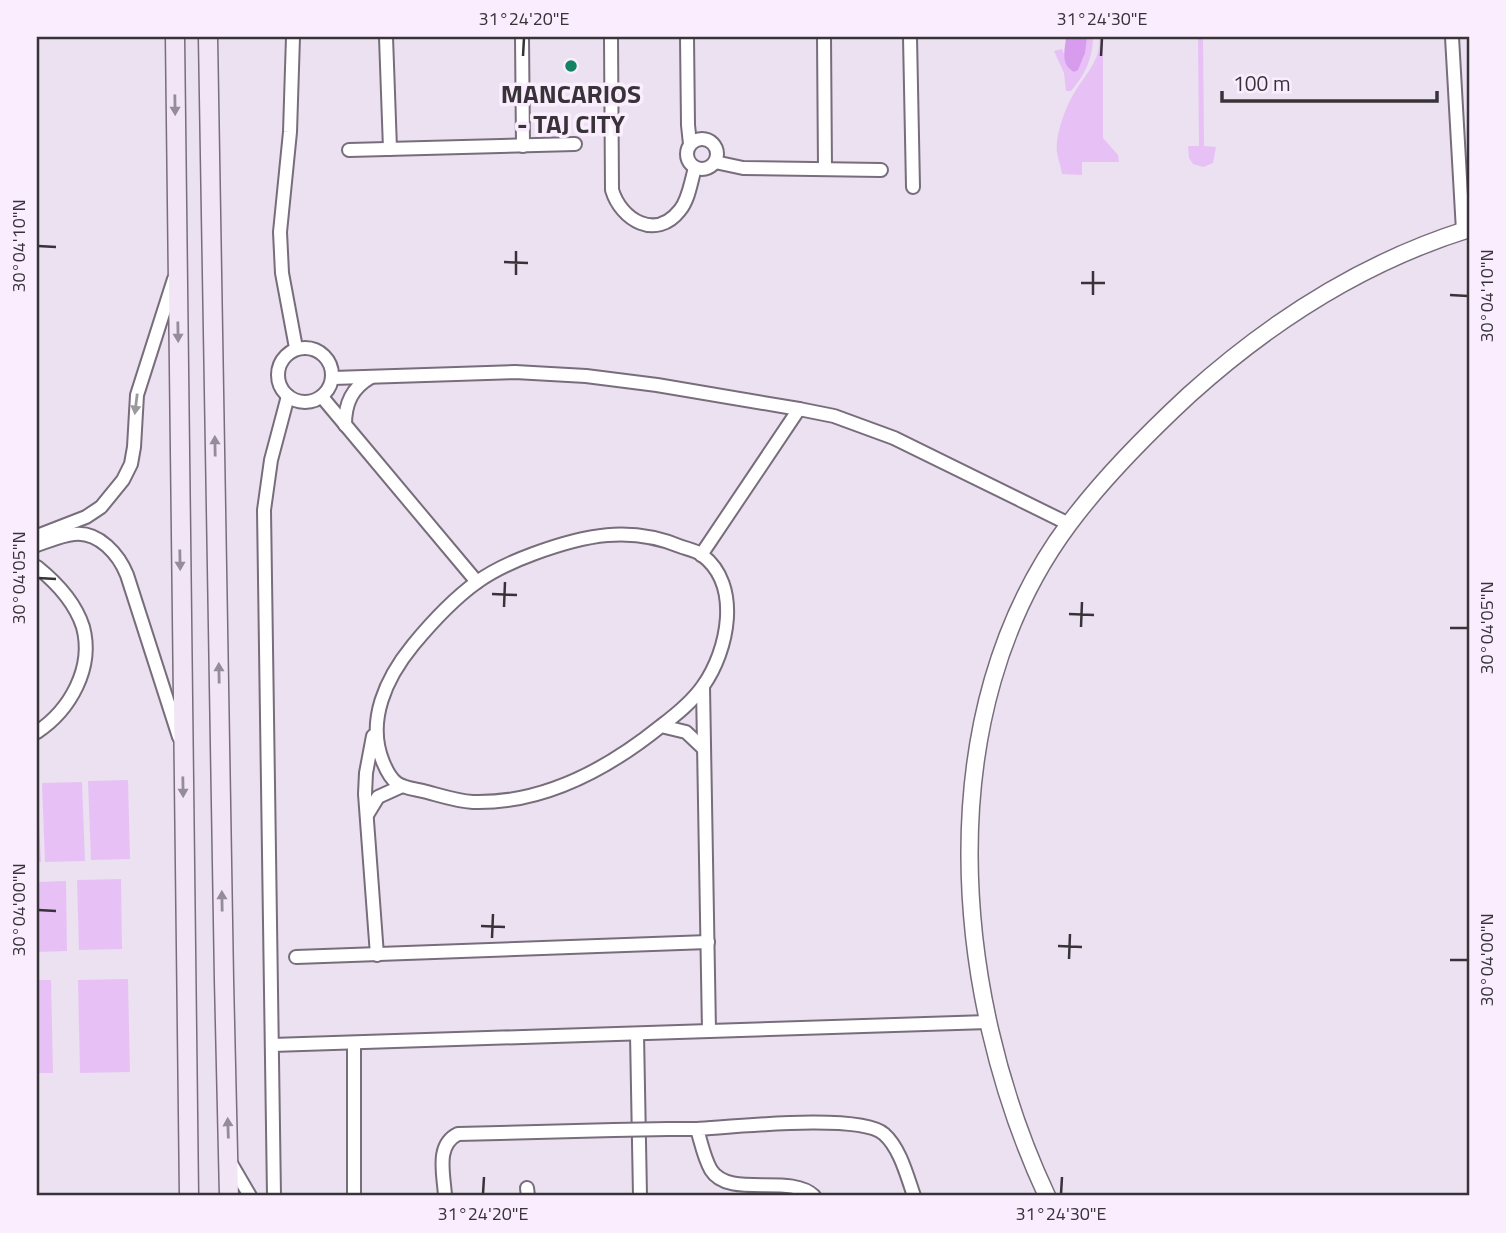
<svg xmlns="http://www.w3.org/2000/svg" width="1506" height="1233" font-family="'Titillium Web',sans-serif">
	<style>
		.green { fill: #e7c1f5 }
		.water { fill: #d79ced }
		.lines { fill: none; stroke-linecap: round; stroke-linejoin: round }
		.minor-casing { stroke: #776d7b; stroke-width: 16 }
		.tertiary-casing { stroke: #776d7b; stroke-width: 19 }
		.secondary-casing { stroke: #776d7b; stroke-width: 21 }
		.minor { stroke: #fff; stroke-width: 12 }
		.tertiary { stroke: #fff; stroke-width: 16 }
		.secondary { stroke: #f2e5f6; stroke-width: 18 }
		.minor-bridge-casing { stroke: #776d7b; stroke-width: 16; stroke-linecap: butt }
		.minor-bridge { stroke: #fff; stroke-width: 12 }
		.oneway { fill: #948c98 }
		.oneway2 { fill: #9b999c }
		.ticks { fill: none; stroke: #373339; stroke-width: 2.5 }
		.poi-dot { fill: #128462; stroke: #faeefe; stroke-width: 2.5 }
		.labels { text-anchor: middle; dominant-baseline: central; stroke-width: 7; stroke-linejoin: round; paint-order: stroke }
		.poi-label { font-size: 26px; font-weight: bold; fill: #373339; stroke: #faeefe }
		.neatline { fill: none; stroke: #373339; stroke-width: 2.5 }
		.ticks-label { font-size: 18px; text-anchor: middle; fill: #373339 }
	</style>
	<rect width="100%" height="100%" fill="#ece1f1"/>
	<g class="green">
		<path d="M1087,37H1093C1093,58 1085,75 1071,91H1066L1064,73L1054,51L1062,49L1071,71L1083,59Z"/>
		<path d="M1099,37H1103V138L1118,155L1119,162H1082V175L1062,174C1061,167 1058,159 1057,152C1055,135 1066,105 1076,90C1086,74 1102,58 1099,37Z"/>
		<polygon points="1198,37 1203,37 1204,146 1216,147 1213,163 1203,167 1193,164 1189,158 1188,146 1199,146"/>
		<polygon points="128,780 130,859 91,860 88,781"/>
		<polygon points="82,782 85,861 45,862 42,783"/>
		<polygon points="37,784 41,862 37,862"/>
		<polygon points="121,879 122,949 79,950 77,880"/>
		<polygon points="66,881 67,951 37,952 37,882"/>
		<polygon points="128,979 130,1072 80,1073 78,980"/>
		<polygon points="37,980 51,980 53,1073 37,1073"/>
	</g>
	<path class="water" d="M1066,37H1087L1085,53L1078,70L1074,72C1060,64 1065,50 1066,37Z"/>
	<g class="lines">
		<g class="minor-casing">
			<g id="minor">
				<polyline points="293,37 290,132 280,232 282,273 296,348"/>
				<polyline points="386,37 390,149"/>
				<polyline points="522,37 523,146"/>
				<path d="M611,37L612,190C621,220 656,241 680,210C689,199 691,181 695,168"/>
				<polyline points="687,37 688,125 690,144"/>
				<polyline points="824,37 825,169"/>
				<polyline points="910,37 913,187"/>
				<polyline points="1452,37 1463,231"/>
				<circle cx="702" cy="154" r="15"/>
				<polyline points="349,150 575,144"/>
				<polyline points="715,162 743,168 881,170"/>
				<circle cx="305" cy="375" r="27"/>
				<polyline points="333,378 515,372 586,376 657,385 799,409 834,416 894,438 1069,524"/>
				<polyline points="322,397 477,582"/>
				<path d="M345,425C345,403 352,388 371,377"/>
				<polyline points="37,536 86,517 101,507 123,480 131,464 134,447 137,395 174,279"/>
				<path d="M37,545C49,541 62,535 74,534C99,531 119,555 127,575L179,737"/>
				<polyline points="701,555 799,409"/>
				<path d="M37,567C57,583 75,602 83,627C94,668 70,710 37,732"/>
				<polyline points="703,687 709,1031"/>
				<path d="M661,726C677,714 692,702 703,686C728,651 742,585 702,555C697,551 688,549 682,547C630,525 584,535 533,554C514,561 494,570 477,582C452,600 432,622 413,645C386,678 366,721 383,762C394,789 402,786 427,792C442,796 457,801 473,802C543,804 609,768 661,726L686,732L704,749"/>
				<polyline points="373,736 366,773 365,794 377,955"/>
				<polyline points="367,815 378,797 400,787"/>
				<polyline points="296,957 708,942"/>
				<polyline points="637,1034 640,1196"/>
				<polyline points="272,1045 988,1022"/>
				<polyline points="668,1129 697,1129"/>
				<polyline points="229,1160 250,1196"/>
				<polyline points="527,1188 528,1196"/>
				<polyline points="274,1196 264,510 271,460 288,396"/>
				<polyline points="354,1196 354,1043"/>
				<path d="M445,1196C444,1175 435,1145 458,1134L614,1130"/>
				<path d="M814,1196C790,1173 729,1199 711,1170C704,1158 701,1142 697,1129C732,1127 860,1113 884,1134C900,1148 907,1176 914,1196"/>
			</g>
		</g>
		<g class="tertiary-casing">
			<path id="tertiary" d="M1047,1196C952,993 928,713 1069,524C1104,477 1147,434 1189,395C1271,321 1363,262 1469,229"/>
		</g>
		<g class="secondary-casing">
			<g id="secondary">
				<polyline points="175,37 189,1196"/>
				<polyline points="208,37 224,980 229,1196"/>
			</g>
		</g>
		<use href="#minor" class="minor"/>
		<use href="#tertiary" class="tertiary"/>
		<use href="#secondary" class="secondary"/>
		<g class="minor-bridge-casing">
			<polyline id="minor-bridge" points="614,1130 668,1129"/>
		</g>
		<use href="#minor-bridge" class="minor-bridge"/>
	</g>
	<defs><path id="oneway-solid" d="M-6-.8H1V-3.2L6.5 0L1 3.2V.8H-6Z" transform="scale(1.75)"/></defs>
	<g class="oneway">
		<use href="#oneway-solid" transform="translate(175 105) rotate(89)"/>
		<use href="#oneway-solid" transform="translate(178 332) rotate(89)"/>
		<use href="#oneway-solid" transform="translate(215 446) rotate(-91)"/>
		<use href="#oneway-solid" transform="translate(180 560) rotate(89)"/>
		<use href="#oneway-solid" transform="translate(219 673) rotate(-91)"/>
		<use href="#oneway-solid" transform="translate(183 787) rotate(89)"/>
		<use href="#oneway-solid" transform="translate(222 901) rotate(-91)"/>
		<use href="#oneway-solid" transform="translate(228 1128) rotate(-92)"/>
	</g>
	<use class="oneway2" href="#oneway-solid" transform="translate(136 404) rotate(97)"/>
	<path class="ticks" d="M523,56L524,38M1101,56L1102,38M38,246L56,247M504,262L528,263M516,275V251M1081,283H1105M1093,295V271M1450,295L1468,296M38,578L56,579M492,594L517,595M504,607L505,582M1069,614L1094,615M1081,627L1082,602M1450,628H1468M38,910L56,911M481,926L505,927M492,938L493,914M1058,946L1082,947M1069,959L1070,934M1450,960H1468M483,1194L484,1177M1061,1194L1062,1177"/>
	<circle class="poi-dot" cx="571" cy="66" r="7"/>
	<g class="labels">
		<g class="poi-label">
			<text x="571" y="93">MANCARIOS<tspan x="571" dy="30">- TAJ CITY</tspan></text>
		</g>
	</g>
	<rect width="1506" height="1233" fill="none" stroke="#faeefe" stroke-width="77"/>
	<path d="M1222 91v10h215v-10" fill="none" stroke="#373339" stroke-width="3.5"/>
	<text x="1233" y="91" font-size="21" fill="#373339" stroke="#faeefe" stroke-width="5" paint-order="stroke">100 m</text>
	<rect x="38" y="38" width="1430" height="1156" class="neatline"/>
	<g class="ticks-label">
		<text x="524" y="25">31°24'20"E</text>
		<text x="1102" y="25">31°24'30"E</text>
		<text transform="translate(19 246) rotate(-90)" y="6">30°04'10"N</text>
		<text transform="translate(1487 296) rotate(-90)" y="6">30°04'10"N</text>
		<text transform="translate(19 578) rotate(-90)" y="6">30°04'05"N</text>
		<text transform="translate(1487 628) rotate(-90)" y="6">30°04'05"N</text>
		<text transform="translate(19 910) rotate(-90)" y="6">30°04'00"N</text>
		<text transform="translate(1487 960) rotate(-90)" y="6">30°04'00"N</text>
		<text x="483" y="1220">31°24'20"E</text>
		<text x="1061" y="1220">31°24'30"E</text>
	</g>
</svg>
